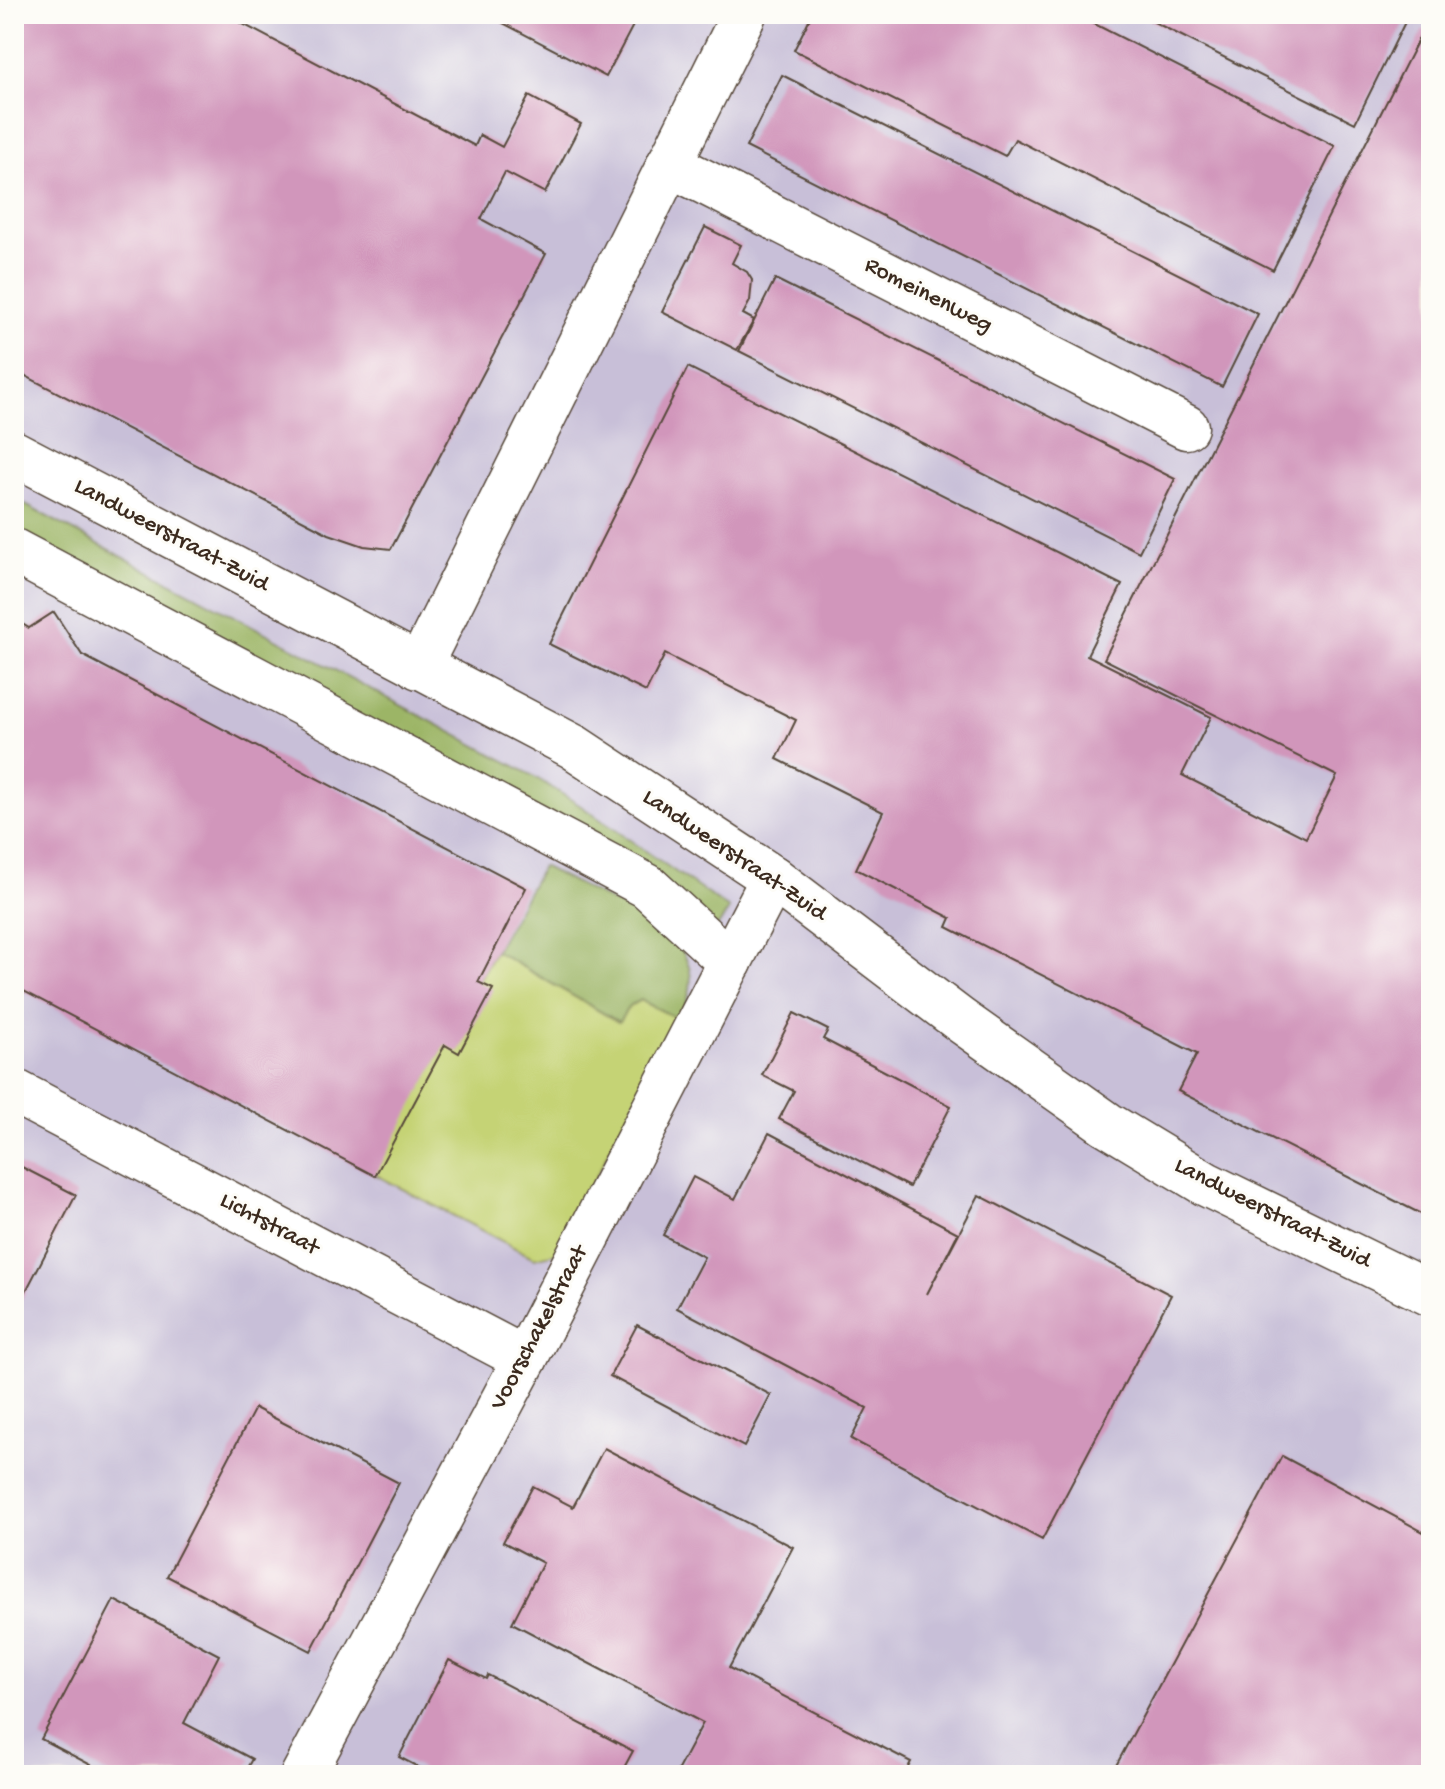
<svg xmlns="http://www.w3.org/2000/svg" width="1445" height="1789" font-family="'Gochi Hand',sans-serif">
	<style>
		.industrial { fill: #c8bfd8 }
		.green { fill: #c5d375; stroke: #807e4a; stroke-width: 2 }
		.forest { fill: #9cb566; stroke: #6c7042; stroke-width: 2 }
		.building { fill: #d196bb }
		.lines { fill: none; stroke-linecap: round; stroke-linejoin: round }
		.minor-casing { stroke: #57483a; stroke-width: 47 }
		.minor { stroke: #fff; stroke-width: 44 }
		.labels { text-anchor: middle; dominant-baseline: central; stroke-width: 6; stroke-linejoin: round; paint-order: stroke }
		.street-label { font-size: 24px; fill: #3b2a1e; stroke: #fdfcf7 }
	</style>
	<rect width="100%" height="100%" fill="#fdfcf7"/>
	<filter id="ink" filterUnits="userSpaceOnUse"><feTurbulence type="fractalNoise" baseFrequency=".0125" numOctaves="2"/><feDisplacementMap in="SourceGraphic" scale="16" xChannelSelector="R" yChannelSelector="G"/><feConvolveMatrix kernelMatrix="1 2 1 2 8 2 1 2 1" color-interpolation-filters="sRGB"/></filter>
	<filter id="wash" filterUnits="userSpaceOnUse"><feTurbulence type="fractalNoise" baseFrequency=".006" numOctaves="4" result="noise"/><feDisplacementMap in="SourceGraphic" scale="32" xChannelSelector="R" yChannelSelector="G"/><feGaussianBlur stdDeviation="1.8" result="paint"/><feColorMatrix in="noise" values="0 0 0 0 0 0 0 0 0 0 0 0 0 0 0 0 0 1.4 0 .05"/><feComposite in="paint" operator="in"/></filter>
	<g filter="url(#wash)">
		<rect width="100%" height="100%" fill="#f5efdc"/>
		<rect class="industrial" x="14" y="14" width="1417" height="1761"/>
		<polygon class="green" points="495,951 618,1022 629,1006 640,1000 679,1019 556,1253 534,1258 374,1174"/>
		<g class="forest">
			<polygon points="14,499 530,774 581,806 729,909 715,931 14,539"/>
			<path d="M542,866L665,929C693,959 699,982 679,1019L640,1000L629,1006L619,1022L495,951Z"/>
		</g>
		<g id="blocks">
			<g class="building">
				<polygon points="14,14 224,14 475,146 480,135 502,147 529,96 581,124 545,193 505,172 481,219 546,254 391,549 364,546 329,534 14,370"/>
				<polygon points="486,14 639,14 606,77"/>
				<polygon points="812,14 1075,14 1335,146 1273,270 1015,139 1005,156 794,50"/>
				<polygon points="1138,14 1409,14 1355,123"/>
				<polygon points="1423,30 1431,35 1431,1219 1178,1091 1197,1054 947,927 951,918 856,869 883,812 777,759 796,720 665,654 646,692 549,644 688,367 1122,585 1087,655 1211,717 1182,775 1306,838 1337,776 1104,659"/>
				<polygon points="782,75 1258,314 1222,387 746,147"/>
				<polygon points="705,227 741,245 732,263 747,272 752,280 750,301 743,314 754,320 737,350 662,312"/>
				<polygon points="775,279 1175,479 1139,552 739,351"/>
				<polygon points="54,612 82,655 526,888 478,982 493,989 459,1053 445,1045 375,1176 14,986 14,619 29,628"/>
				<polygon points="794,1013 828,1030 823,1039 951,1106 909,1187 779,1119 794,1091 762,1075"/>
				<polygon points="769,1133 958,1233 927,1294 979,1195 1171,1295 1042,1540 851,1439 867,1408 677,1308 704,1257 663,1235 693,1177 735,1199"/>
				<polygon points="14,1163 76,1195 14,1314"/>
				<polygon points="637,1325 771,1395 744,1447 610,1376"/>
				<polygon points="255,1408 399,1483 311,1651 167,1576"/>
				<polygon points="604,1448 793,1547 729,1668 911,1762 904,1775 675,1775 703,1723 512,1623 543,1563 503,1542 533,1486 573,1507"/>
				<polygon points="1282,1456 1431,1536 1431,1775 1111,1775"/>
				<polygon points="114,1600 219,1655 184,1723 252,1759 243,1775 110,1775 41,1739"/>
				<polygon points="449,1660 486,1679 488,1675 633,1751 620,1775 419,1775 422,1769 399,1757"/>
			</g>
		</g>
	</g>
	<g filter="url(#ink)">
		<use href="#blocks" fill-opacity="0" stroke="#57483a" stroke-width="2"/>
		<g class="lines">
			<g class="minor-casing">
				<g id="minor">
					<polyline points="669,164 1186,427"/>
					<polyline points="14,453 574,747 773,878 960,1020 1107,1124 1206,1184 1431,1294"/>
					<polyline points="14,551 647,886 730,962"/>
					<polyline points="419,667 744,14"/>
					<polyline points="14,1091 525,1359"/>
					<polyline points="303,1775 525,1359 773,878"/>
				</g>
			</g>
			<use href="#minor" class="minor"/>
		</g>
	</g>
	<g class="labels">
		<g class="street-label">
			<text transform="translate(928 296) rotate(27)">Romeinenweg</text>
			<text transform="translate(171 536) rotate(28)">Landweerstraat-Zuid</text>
			<text transform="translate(734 856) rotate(34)">Landweerstraat-Zuid</text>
			<text transform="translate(1272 1214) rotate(27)">Landweerstraat-Zuid</text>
			<text transform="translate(269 1225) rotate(28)">Lichtstraat</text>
			<text transform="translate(540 1328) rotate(-62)">Voorschakelstraat</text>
		</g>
	</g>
	<rect width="1445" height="1789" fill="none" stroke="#fdfcf7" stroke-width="48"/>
</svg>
